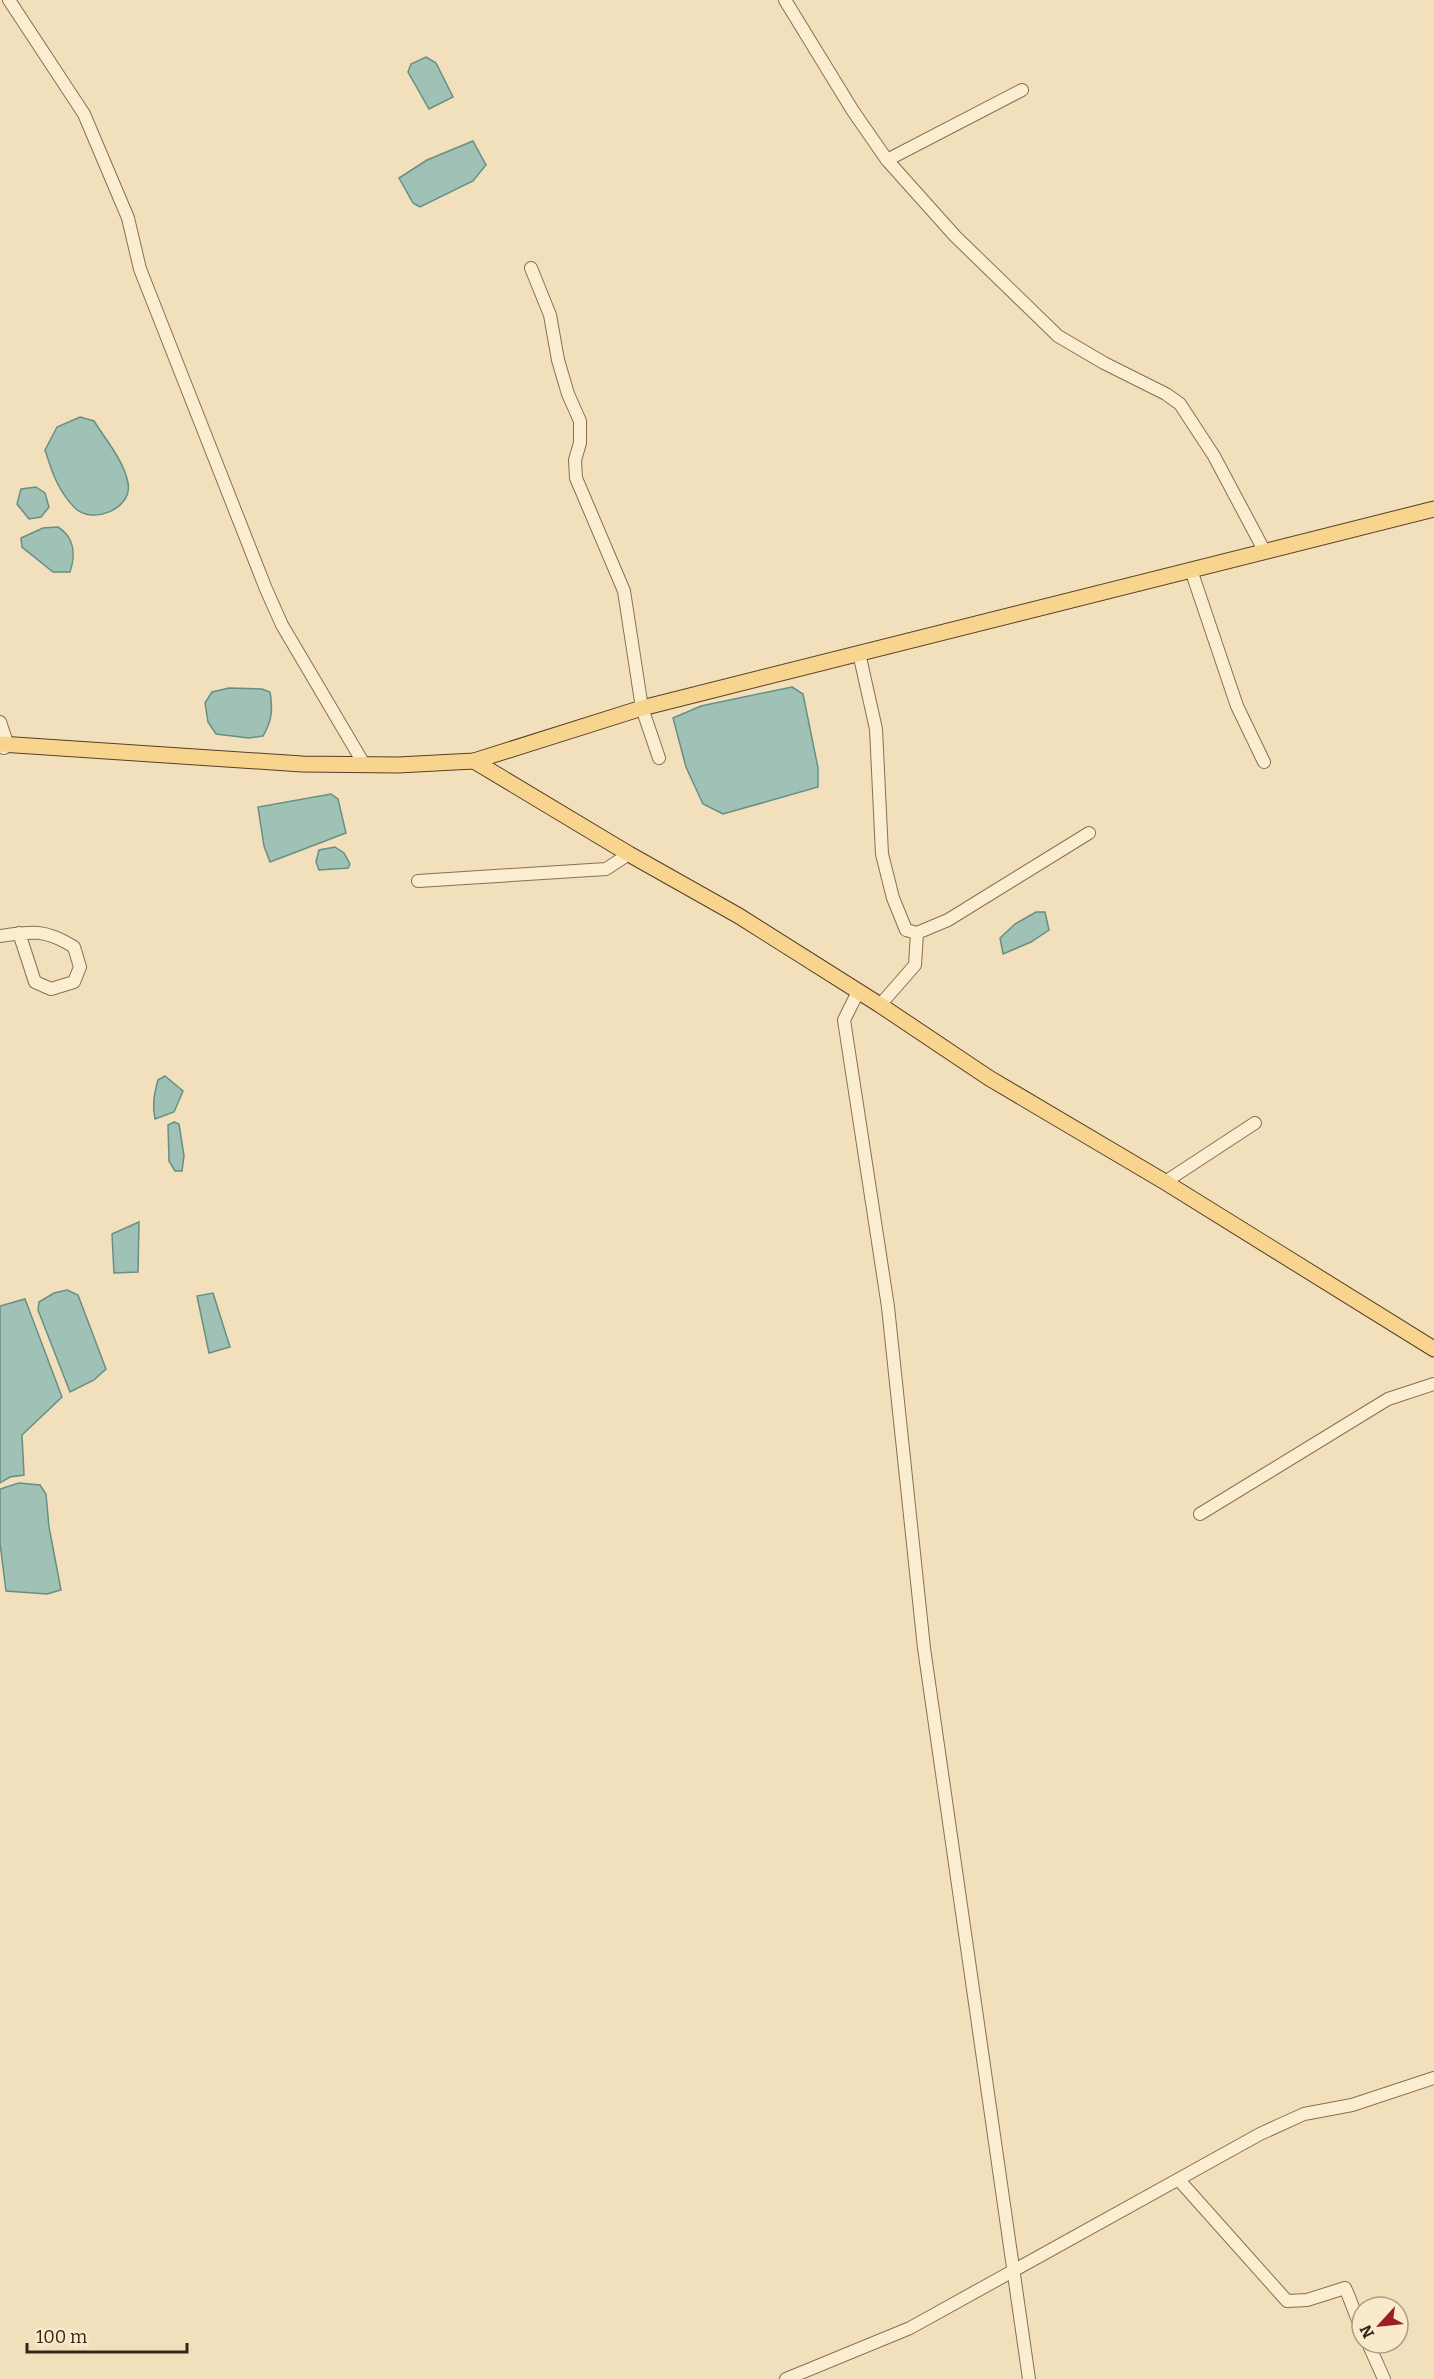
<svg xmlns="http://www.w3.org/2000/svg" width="1434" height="2379" font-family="Bitter,serif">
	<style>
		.water { fill: #a0c1b6; stroke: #678f84; stroke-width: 1.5 }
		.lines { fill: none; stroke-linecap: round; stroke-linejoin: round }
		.minor-casing { stroke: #896f54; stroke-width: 14 }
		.major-casing { stroke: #563d29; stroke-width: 17 }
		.minor { stroke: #fbedcf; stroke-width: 12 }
		.major { stroke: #f8d58f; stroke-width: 15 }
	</style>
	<rect width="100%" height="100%" fill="#f1e0bb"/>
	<g class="water">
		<polygon points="426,57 436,63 453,97 429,109 408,72 411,64"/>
		<polygon points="473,141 486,165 473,181 420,207 413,203 399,178 427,160"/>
		<path d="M80,417L94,421C106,440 124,461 128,483C133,509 92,525 75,508C58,491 52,472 45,450L57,427Z"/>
		<polygon points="36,487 45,493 49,507 41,517 29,519 17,504 21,489"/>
		<path d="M58,527C74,537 76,554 70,572H53L22,547L21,538L43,528Z"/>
		<polygon points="792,687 803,694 818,768 818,787 723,814 703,804 686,767 673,718 701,706"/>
		<path d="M229,688L262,689L270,692C273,709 272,721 263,736L249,738L216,734L208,722L205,703L212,692Z"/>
		<polygon points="331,794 338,799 346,833 270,862 264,846 258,807"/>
		<polygon points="335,847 344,853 350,864 348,868 319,870 316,862 319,850"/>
		<polygon points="1036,912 1045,912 1049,930 1031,942 1003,954 1000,938 1015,924"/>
		<path d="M165,1076L183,1091L174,1112L155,1119C152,1105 154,1095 158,1080Z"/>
		<polygon points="174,1122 179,1124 184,1156 182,1171 175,1171 169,1161 168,1125"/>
		<polygon points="139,1222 138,1272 114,1273 112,1234"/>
		<polygon points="67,1290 78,1295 106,1369 94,1380 70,1392 38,1310 39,1302 54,1293"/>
		<polygon points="213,1293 230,1347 209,1353 197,1296"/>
		<polygon points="25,1299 62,1397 22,1435 24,1475 10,1477 0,1483 0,1306"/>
		<polygon points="19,1483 40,1485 46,1494 49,1527 61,1590 47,1594 6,1591 0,1543 0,1489"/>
	</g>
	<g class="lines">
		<g class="minor-casing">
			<g id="minor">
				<polyline points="9,0 84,114 128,218 140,269 266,589 282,625 364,764"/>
				<polyline points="785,0 853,111 887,160 955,236 1058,336 1104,363 1166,394 1180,404 1214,456 1265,552"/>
				<polyline points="887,160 1022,90"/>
				<polyline points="531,268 550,315 558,360 568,394 580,421 580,443 575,460 576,478 624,591 642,708 659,758"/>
				<polyline points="1191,570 1237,706 1264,762"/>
				<polyline points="859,653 876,729 882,854 893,898 906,930 917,933 948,920 1089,833"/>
				<polyline points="0,722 8,746 4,748"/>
				<polyline points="418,881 606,869 629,854"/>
				<path d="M0,936C33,931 45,929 74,947L80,967L74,982L51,989L35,982L19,933"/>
				<polyline points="858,992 844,1020 888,1307 924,1648 1029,2379"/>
				<polyline points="880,1005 915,965 917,933"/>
				<polyline points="1165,1182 1255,1123"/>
				<polyline points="1200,1514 1388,1399 1434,1384"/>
				<path d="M1179,2180L1287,2301L1307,2300L1345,2288C1352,2302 1354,2314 1362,2328"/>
				<polyline points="1368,2343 1384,2379"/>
				<polyline points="786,2379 910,2328 1260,2134 1304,2114 1352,2105 1434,2078"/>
			</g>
		</g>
		<g class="major-casing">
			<g id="major">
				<polyline points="0,744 302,764 398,765 474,761 642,708 1434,509"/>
				<polyline points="474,761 629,854 739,916 880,1005 989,1078 1165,1182 1434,1349"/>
			</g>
		</g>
		<use href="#minor" class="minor"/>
		<use href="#major" class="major"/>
	</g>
	<g transform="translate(1380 2325) rotate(243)"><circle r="28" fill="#f8eacb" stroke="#ab9c84" stroke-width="1.5"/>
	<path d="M0-4.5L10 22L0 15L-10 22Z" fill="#9c2023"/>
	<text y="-9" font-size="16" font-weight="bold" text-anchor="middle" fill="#37271a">N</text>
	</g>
	<path d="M27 2343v9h160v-9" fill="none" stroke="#37271a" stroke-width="3"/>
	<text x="36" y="2343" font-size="18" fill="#37271a" stroke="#f8eacb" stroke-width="4.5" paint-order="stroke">100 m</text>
</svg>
